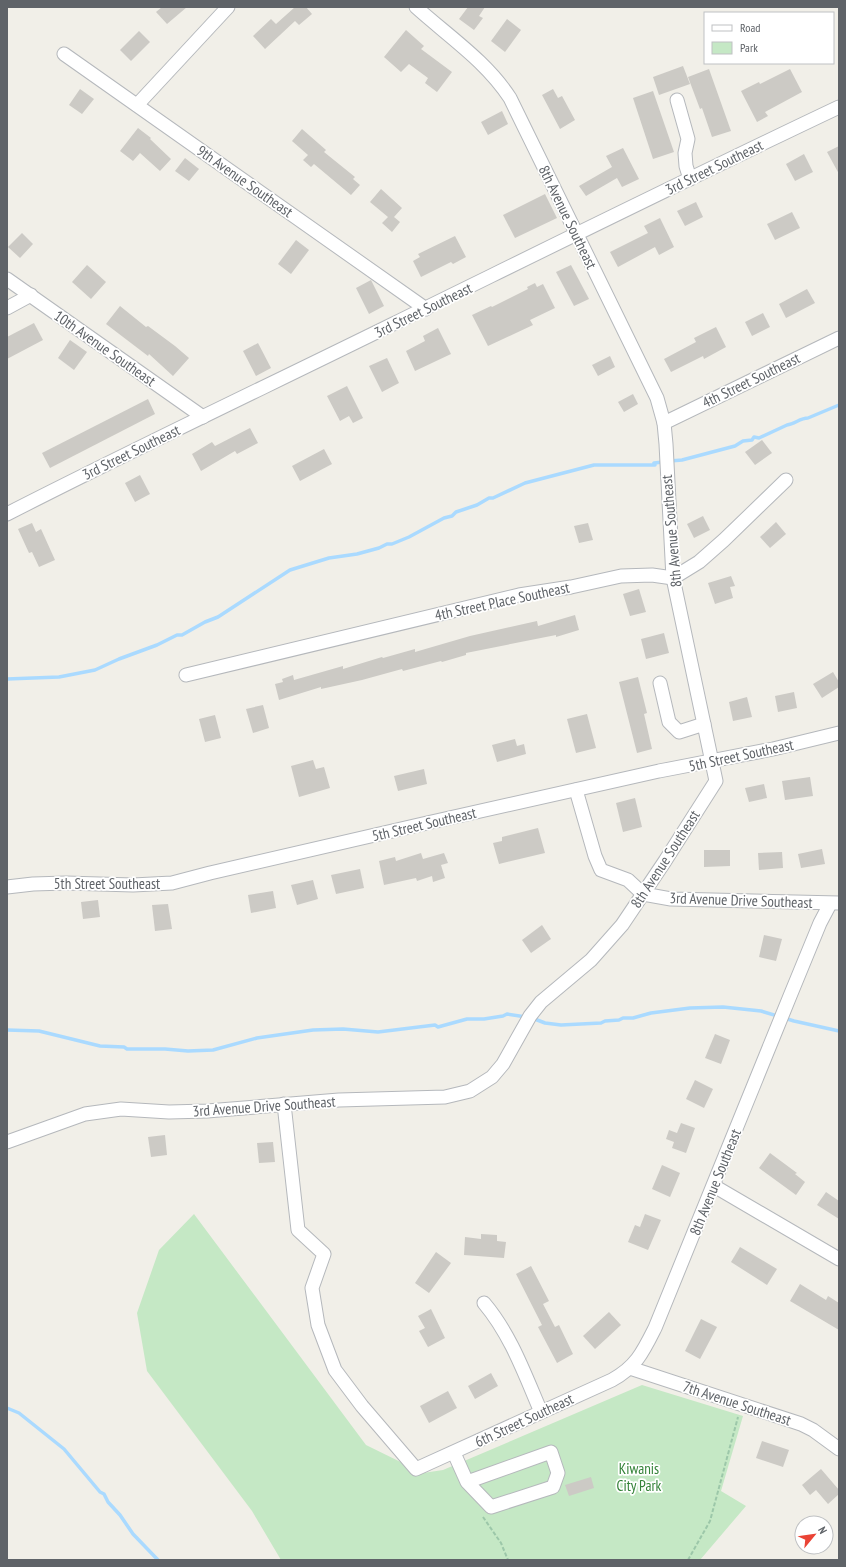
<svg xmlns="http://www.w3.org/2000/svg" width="846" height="1567" font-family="'PT Sans Narrow',sans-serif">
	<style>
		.green { fill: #c5e8c5 }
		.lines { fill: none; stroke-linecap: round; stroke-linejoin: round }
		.stream { stroke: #aadaff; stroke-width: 3.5 }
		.building { fill: #cccac5 }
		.minor-casing { stroke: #b5b8bc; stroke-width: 15 }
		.path { stroke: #9cc7a9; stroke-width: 2; stroke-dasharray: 4 2; stroke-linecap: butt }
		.minor { stroke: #fff; stroke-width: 13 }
		.labels { text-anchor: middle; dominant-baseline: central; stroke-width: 3.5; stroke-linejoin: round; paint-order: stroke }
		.street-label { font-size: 15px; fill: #5f6368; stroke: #fff }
		.park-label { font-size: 15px; fill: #348238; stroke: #fff }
	</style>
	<rect width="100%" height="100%" fill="#f1efe8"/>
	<polygon class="green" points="194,1214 366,1445 423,1473 443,1470 642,1385 743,1416 721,1491 746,1506 700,1560 281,1560 252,1511 147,1371 137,1313 159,1250"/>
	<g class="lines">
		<g class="stream">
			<path d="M670,461L682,460L735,446L743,441L752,440L754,437L759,438L787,425C795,424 800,418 808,418L839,405"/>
			<polyline points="7,679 59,677 95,670 119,659 157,645 177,635 182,635 205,622 218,617 290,570 329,558 357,554 379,548 387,544 392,544 409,537 444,518 452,516 456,512 477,505 489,498 493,498 525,483 594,465 655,465 654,463 663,462"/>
			<polyline points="532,1018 545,1023 561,1025 601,1023 605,1021 619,1020 623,1018 633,1018 651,1013 690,1008 723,1007 761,1011 794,1021 839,1031"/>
			<polyline points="7,1030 39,1031 100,1046 124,1047 127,1049 165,1049 188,1051 213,1050 257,1038 313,1030 343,1029 378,1032 435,1025 438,1027 467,1019 484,1019 503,1016 507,1014 526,1017"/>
			<polyline points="7,1408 19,1413 64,1449 100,1492 104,1494 108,1502 120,1515 133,1534 158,1560"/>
		</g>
	</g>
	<g class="building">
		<polygon points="162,7 187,7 167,24 156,12"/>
		<polygon points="295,7 306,7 312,14 299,25 295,21 265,49 253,36 271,19 276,24"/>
		<polygon points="468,7 485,7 479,16 483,18 474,30 459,19"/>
		<polygon points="507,19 521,30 505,52 491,41"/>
		<polygon points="406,30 424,46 421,49 452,72 437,92 425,83 428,78 409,64 401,72 384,57"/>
		<polygon points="139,31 150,42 131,61 120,50"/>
		<polygon points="683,66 690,84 659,95 653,77"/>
		<polygon points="709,69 731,131 712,137 702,108 700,109 688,77"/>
		<polygon points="790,69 802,92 765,112 768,116 757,122 741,91 759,82 760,84"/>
		<polygon points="80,89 94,99 82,114 69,105"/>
		<polygon points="553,89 558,98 562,96 575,120 560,129 542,95"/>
		<polygon points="653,91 674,152 653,159 633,98"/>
		<polygon points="502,111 508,124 488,135 481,122"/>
		<polygon points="138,128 151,138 150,139 171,159 160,171 140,153 133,161 120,151"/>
		<polygon points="302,129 326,150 324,152 355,177 353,179 360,185 351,195 314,164 311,167 303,160 308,155 292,141"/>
		<polygon points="839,146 839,174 827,152"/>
		<polygon points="623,148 639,179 622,187 617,178 586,196 579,186 612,167 606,156"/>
		<polygon points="804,154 813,172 795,181 786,164"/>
		<polygon points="185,158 199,169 189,181 175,171"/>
		<polygon points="381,189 402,208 394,217 400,222 392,232 382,223 388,217 370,202"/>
		<polygon points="545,194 557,218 515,238 503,215"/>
		<polygon points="696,202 703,217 685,226 677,211"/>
		<polygon points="792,212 800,228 775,240 767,224"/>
		<polygon points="660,218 674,247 659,255 655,247 618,267 610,252 648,233 644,226"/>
		<polygon points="22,233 33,244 20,258 8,247"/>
		<polygon points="455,236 466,257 453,264 451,262 421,277 413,261 420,257 418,254"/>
		<polygon points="296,240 309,250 291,274 278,264"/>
		<polygon points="87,265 106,282 91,299 72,282"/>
		<polygon points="571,265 589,299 574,306 556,272"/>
		<polygon points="371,280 384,306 369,314 356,288"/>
		<polygon points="535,283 537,287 543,284 555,308 530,320 533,325 488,346 472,315 491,306 492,307 528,289 527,287"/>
		<polygon points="807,289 815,303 786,318 779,304"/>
		<polygon points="120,306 146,327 148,326 175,346 189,358 173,376 149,354 148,356 106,324"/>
		<polygon points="763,313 770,327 752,336 745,322"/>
		<polygon points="34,323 43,340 7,359 7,337"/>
		<polygon points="716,327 726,347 704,359 703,356 671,372 664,359 696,342 694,338"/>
		<polygon points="438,328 451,354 415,371 406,351 425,341 423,336"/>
		<polygon points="70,340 87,352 74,370 58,358"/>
		<polygon points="258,343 271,368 256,376 243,351"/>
		<polygon points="610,356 615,367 598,376 592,365"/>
		<polygon points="387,358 399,383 382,392 369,366"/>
		<polygon points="347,386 363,418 353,423 349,416 340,421 327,396"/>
		<polygon points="633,394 638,404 624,412 618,402"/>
		<polygon points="148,399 155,414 50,468 42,453"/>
		<polygon points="250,428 258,443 237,454 235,451 201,471 192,454 212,442 215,446"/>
		<polygon points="762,440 772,453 755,465 745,452"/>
		<polygon points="324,449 332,464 300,481 292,466"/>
		<polygon points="140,475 150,494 135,502 125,483"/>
		<polygon points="703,516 710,530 694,538 687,524"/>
		<polygon points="776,522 786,534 770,548 760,537"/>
		<polygon points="32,523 36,532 41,529 55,560 39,567 32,552 29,553 18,529"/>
		<polygon points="588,523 593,540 579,543 574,526"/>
		<polygon points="731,576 735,586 730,587 733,598 715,604 708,583"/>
		<polygon points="639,589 646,612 630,616 623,594"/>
		<polygon points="575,615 579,630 556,637 556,635 466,653 466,655 442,662 441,661 403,671 402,669 362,680 321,689 321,687 279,700 275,684 283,682 282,679 293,675 294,680 343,666 343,669 382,657 383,658 415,649 415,652 470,636 537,621 538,626"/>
		<polygon points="664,633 669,653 646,659 641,639"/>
		<polygon points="833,672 839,682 839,687 822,698 813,684"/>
		<polygon points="638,677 647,713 644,714 652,749 637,753 619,682"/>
		<polygon points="794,692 797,708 778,712 775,696"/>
		<polygon points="747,697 752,717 733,721 729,702"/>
		<polygon points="263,705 269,728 253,733 246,709"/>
		<polygon points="587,714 596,748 576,753 567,719"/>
		<polygon points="215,715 221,738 205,742 199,719"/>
		<polygon points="515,739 517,746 524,744 526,754 497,762 492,745"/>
		<polygon points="313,760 316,769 324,767 330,788 299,797 291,766"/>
		<polygon points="424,769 427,784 398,791 394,776"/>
		<polygon points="810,777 813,796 785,800 782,781"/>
		<polygon points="764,784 767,798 749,802 745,788"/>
		<polygon points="635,798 642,827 623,832 616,803"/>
		<polygon points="538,828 545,853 499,864 493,843 502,841 502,837"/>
		<polygon points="822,849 825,864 801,868 798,854"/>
		<polygon points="704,850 730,850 730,866 704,867"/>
		<polygon points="782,852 783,868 759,870 758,853"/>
		<polygon points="421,853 423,859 444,853 448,863 441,865 445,878 433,882 432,876 417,881 416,878 384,885 379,861 395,857 396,861"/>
		<polygon points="360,869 364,888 336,894 331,875"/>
		<polygon points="313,880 318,899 297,905 291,885"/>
		<polygon points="273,891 276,908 251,913 248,895"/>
		<polygon points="98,900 100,917 83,919 81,902"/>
		<polygon points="168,904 172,929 155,931 152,905"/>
		<polygon points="542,925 551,939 531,953 522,940"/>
		<polygon points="764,935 782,939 776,961 759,957"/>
		<polygon points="715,1034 730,1040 721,1064 705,1058"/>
		<polygon points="695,1080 713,1089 704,1108 686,1099"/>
		<polygon points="681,1123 695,1128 686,1153 672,1148 674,1142 666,1139 669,1130 677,1133"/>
		<polygon points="165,1135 167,1155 151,1157 148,1137"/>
		<polygon points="273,1142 275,1162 259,1163 257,1143"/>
		<polygon points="770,1153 797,1173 795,1174 805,1182 796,1195 759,1168"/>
		<polygon points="662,1165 680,1173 670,1197 652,1189"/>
		<polygon points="826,1192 839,1201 839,1219 817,1205"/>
		<polygon points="645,1214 661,1220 648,1250 628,1242 635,1225 640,1227"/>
		<polygon points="481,1234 497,1235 497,1241 506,1242 504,1258 464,1255 465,1237 481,1239"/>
		<polygon points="740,1247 777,1269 767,1285 731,1262"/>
		<polygon points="436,1252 451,1263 429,1293 415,1283"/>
		<polygon points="531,1266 549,1301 543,1304 555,1327 559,1325 573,1354 557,1363 538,1327 542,1325 516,1274"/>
		<polygon points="800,1284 826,1300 828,1296 839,1303 839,1330 790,1301"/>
		<polygon points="431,1309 445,1338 428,1347 419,1331 425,1328 418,1316"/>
		<polygon points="609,1312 621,1325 595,1349 583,1336"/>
		<polygon points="701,1319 717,1327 700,1359 685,1351"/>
		<polygon points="491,1373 498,1386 475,1399 468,1386"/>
		<polygon points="448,1391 457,1408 429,1423 420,1406"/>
		<polygon points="762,1441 789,1450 783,1467 756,1458"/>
		<polygon points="821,1469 839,1490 839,1494 828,1504 816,1490 810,1495 802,1485"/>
		<polygon points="591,1477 594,1488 569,1496 565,1485"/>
	</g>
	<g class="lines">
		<g class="minor-casing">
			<g id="minor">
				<polyline points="64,54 426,309"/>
				<polyline points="677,100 688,139 685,153 686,166 690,179"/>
				<polyline points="137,105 228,7"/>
				<polyline points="7,279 203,417"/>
				<polyline points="7,308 31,295"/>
				<polyline points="664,423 839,338"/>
				<path d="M7,514C134,449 263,388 391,325C540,252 689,178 839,107"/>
				<polyline points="186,675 519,595 571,587 621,576 652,575 673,578 699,562 724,540 786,480"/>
				<polyline points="660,683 669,722 679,732 704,724"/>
				<polyline points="576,790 595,856 601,870 628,880 643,894 671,899 839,903"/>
				<polyline points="7,887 33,884 66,883 133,885 172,883 210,873 427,823 659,771 773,749 839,733"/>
				<path d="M284,1104L298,1230L324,1254L312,1288L318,1325L335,1370L362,1406L416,1469L612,1380C636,1367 643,1352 655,1328L790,996L820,923L830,904"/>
				<path d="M7,1142L85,1114L121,1109L169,1112L207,1111L339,1100L445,1097L470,1091L492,1077L503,1064L530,1016L541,1002L591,960L622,925L665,861L716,781L673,578L666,444L664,423L657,398L510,98C486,61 448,36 416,7"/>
				<polyline points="714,1186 839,1259"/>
				<path d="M484,1303C511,1335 525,1375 541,1412"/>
				<polyline points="630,1368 801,1424 813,1430 839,1449"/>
				<polyline points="454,1453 467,1482 551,1452 558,1473 553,1487 491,1507 467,1482"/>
			</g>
		</g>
		<g class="path">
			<polyline points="483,1517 501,1543 508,1560"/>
			<polyline points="688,1560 710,1521 738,1417"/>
		</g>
		<use href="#minor" class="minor"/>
	</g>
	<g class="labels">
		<g class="street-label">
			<text transform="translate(714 167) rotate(-26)">3rd Street Southeast</text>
			<text transform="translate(245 181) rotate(35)">9th Avenue Southeast</text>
			<text transform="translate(568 217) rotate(64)">8th Avenue Southeast</text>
			<text transform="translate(423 310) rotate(-26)">3rd Street Southeast</text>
			<text transform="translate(105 348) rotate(35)">10th Avenue Southeast</text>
			<text transform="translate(751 380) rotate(-26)">4th Street Southeast</text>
			<text transform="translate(131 452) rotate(-26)">3rd Street Southeast</text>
			<text transform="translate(671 531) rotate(-95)">8th Avenue Southeast</text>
			<text transform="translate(502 601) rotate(-12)">4th Street Place Southeast</text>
			<text transform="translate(741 755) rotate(-12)">5th Street Southeast</text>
			<text transform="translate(424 824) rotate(-13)">5th Street Southeast</text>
			<text transform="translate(665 859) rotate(-57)">8th Avenue Southeast</text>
			<text x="107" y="883">5th Street Southeast</text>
			<text transform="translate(741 900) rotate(2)">3rd Avenue Drive Southeast</text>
			<text transform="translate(264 1106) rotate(-4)">3rd Avenue Drive Southeast</text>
			<text transform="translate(715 1182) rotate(-68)">8th Avenue Southeast</text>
			<text transform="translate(737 1403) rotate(18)">7th Avenue Southeast</text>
			<text transform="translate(524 1420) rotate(-25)">6th Street Southeast</text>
		</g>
		<g class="park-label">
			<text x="639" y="1468">Kiwanis<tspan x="639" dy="17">City Park</tspan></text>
		</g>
	</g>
	<rect width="846" height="1567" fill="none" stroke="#5f6368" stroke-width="16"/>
	<rect x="704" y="12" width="130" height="52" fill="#ffffff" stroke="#bfc1c3"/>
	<rect x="712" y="25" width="20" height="6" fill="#ffffff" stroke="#bfc1c3"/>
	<text x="740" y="32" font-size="12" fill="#5f6368">Road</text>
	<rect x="712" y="42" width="20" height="12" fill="#c5e8c5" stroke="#bfc1c3"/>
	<text x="740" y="52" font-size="12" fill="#5f6368">Park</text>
	<g transform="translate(814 1535) rotate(61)"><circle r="19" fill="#ffffff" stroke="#bfc1c3"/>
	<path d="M0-3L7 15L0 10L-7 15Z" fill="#ea4335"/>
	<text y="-6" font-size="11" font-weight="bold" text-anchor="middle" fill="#5f6368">N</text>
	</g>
</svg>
